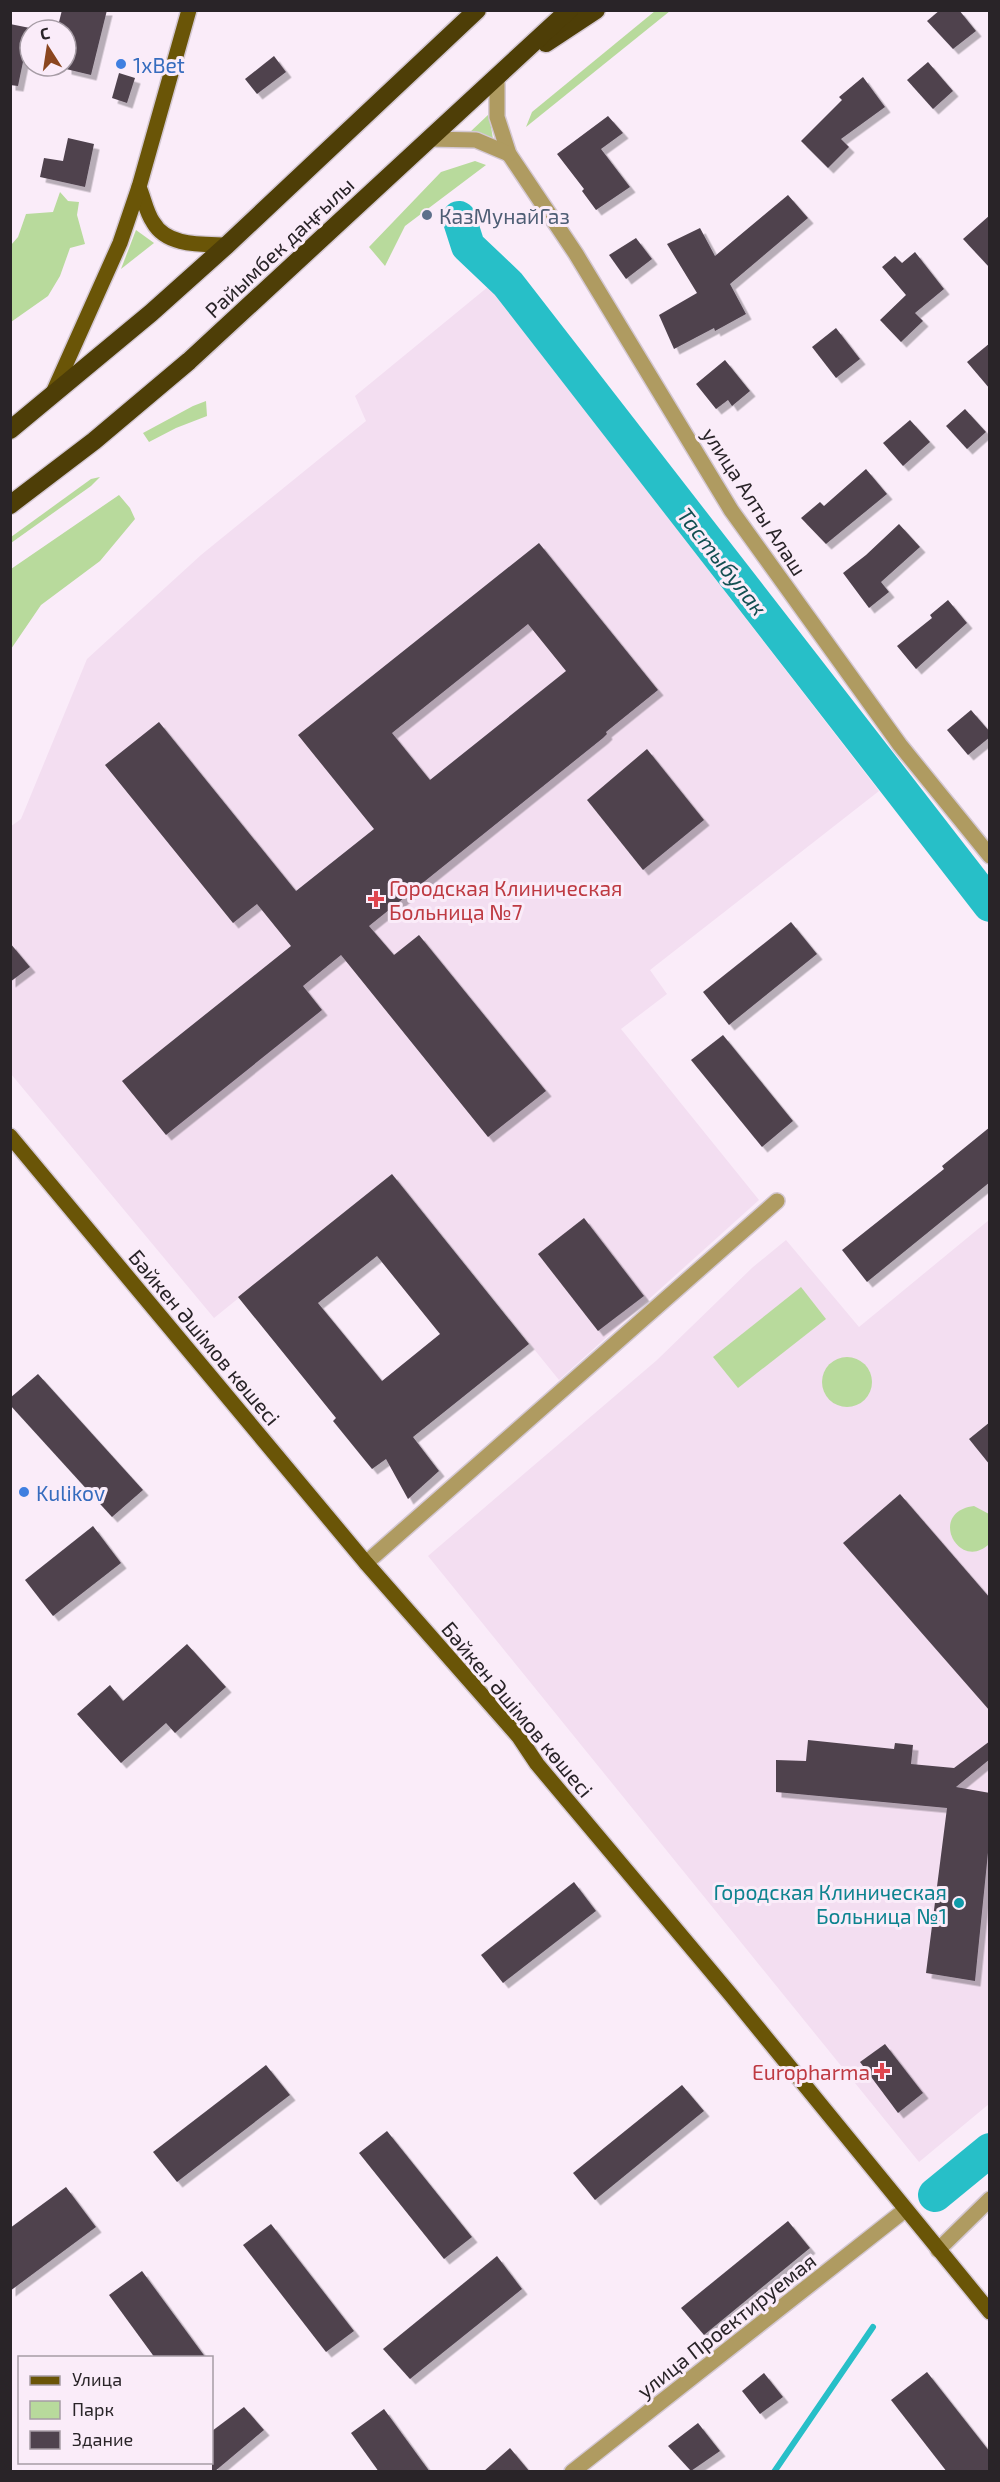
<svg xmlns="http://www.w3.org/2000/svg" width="1000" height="2482" font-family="'Exo 2',sans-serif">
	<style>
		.built { fill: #f3def1 }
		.green { fill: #b8da9c }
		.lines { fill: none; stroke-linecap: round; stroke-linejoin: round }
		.stream { stroke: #27bfc8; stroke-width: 6 }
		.river { stroke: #27bfc8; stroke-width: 34 }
		.building { fill: #4f434e; fill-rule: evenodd; filter: url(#shadow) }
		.minor-casing { stroke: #d4c8d3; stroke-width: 18 }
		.major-casing { stroke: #d4c8d3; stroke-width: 18 }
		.highway-casing { stroke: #d4c8d3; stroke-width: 21 }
		.minor { stroke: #af9b61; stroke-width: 15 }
		.major { stroke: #6a5507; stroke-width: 15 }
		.highway { stroke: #4e3e07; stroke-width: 18 }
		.shop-dot { fill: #3f7fe0; stroke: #faecf9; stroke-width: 2 }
		.service-dot { fill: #5c6f8a; stroke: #faecf9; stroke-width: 2 }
		.health-dot { fill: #e0444e; stroke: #faecf9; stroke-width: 2 }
		.culture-dot { fill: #0f9aa8; stroke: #faecf9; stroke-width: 2 }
		.labels { text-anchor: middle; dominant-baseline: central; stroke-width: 6; stroke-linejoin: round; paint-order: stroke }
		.shop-label { font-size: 21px; fill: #366cbe; stroke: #faecf9; text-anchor: start }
		.service-label { font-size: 21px; fill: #4e5e75; stroke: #faecf9; text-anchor: start }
		.street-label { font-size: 21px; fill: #292428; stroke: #faecf9 }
		.health-label { font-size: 21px; fill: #be3a42; stroke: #faecf9; text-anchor: start }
		.culture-label { font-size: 21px; fill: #0d838f; stroke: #faecf9; text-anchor: end }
		.water-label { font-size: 22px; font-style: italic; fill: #124f52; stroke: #faecf9 }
	</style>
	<defs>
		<filter id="shadow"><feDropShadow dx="5.5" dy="5.5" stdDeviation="0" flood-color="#0004"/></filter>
	</defs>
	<rect width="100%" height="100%" fill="#faecf9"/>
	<g class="built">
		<polygon points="489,286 879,791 650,970 667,994 621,1029 759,1200 559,1380 392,1174 214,1318 11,1074 10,827 21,819 87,659 201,555 366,421 355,396"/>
		<polygon points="989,1220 989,2104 919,2162 428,1556 657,1360 753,1267 786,1240 859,1327"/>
	</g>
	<g class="green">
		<polygon points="655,11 670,11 526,127 532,112"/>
		<polygon points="489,114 493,139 469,133"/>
		<polygon points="475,161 486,165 405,226 385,266 369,247 441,172"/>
		<polygon points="60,192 68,201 79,202 77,215 85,244 70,248 60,276 48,296 11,322 11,245 18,237 26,214 53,212"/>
		<polygon points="136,230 154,243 121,269"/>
		<polygon points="206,401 207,416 176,428 149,442 143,433 193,406"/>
		<polygon points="100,477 91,486 11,543 11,537 91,479"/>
		<polygon points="119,495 130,508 135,519 100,561 41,605 11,649 11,569"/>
		<polygon points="801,1287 826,1319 738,1388 713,1357"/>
		<circle cx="847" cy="1382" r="25"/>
		<path d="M974,1506L989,1514L990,1543C960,1574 926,1512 974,1506Z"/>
	</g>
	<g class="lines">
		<polyline class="stream" points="774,2472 873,2327"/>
		<g class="river">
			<polyline points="459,218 468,246 508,284 990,905"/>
			<polyline points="935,2195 990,2150"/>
		</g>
	</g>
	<g class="building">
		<polygon points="62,10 107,10 91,75 66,69 66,30 57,30"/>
		<polygon points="940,10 959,10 976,31 953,49 927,21"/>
		<polygon points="10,24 30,28 18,86 10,85"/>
		<polygon points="274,56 286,72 257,94 245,79"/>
		<polygon points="928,62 953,91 933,109 907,80"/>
		<polygon points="119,73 135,78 127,103 112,98"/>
		<polygon points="863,77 885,107 841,139 849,147 828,168 801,141 842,100 839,97"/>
		<polygon points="608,116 623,133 601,149 630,187 596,210 582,191 584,189 557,154"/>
		<polygon points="68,138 94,144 85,187 40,177 44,158 63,161"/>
		<polygon points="788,195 808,218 730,284 746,314 715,331 714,328 674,349 659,315 697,293 667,244 700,228 715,256"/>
		<polygon points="990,215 990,268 963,239"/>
		<polygon points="636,238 652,259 626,279 609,255"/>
		<polygon points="915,252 944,289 915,313 923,321 901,342 880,320 906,295 882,267 895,256 902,263"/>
		<polygon points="836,328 860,359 836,378 812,347"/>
		<polygon points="990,343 990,389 967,362"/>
		<polygon points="725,360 750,391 732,406 728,400 716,409 696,384"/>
		<polygon points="965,409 986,432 967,449 946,426"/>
		<polygon points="910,420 930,442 903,466 883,443"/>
		<polygon points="866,469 887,494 826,544 801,518 820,502 824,506"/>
		<polygon points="899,524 920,547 881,582 889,592 869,608 843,573 866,555"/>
		<path d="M539,543L658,690L606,732L607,734L603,738L369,926L394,955L419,935L546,1091L488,1137L341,955L303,986L322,1010L166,1135L122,1081L291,946L257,904L233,923L105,765L159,722L296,891L374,829L298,735ZM528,624L566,671L430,780L392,733Z"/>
		<polygon points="948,600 967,623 916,669 897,646 932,618 930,615"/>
		<polygon points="971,710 990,732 990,737 968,755 947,730"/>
		<polygon points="647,749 704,820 643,870 587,800"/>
		<polygon points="791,922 817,954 729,1025 703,992"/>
		<polygon points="10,943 30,967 10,982"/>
		<polygon points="723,1035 793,1121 762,1147 691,1060"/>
		<polygon points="990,1127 990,1182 867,1282 842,1250 944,1169 942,1166"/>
		<path d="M392,1174L529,1344L413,1437L439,1471L408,1499L386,1459L372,1469L333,1421L336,1418L238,1297ZM377,1256L440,1334L382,1381L318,1303Z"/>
		<polygon points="584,1218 644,1296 598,1331 538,1254"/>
		<polygon points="38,1374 143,1490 112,1517 10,1405 10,1398"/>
		<polygon points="990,1422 990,1465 969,1439"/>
		<polygon points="900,1494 990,1598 990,1711 843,1543"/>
		<polygon points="93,1526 121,1563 53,1616 25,1580"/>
		<polygon points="187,1644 226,1687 175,1733 166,1723 121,1763 77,1714 110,1685 123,1701"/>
		<polygon points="808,1740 894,1749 895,1743 913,1745 911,1764 954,1768 990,1741 990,1759 956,1787 990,1793 990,1833 975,1981 926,1973 947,1808 776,1792 776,1760 806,1761"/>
		<polygon points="574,1882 596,1911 503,1983 481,1955"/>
		<polygon points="885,2044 923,2093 898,2113 860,2062"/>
		<polygon points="266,2065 290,2095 177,2182 153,2152"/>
		<polygon points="682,2085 704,2111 595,2200 573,2173"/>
		<polygon points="387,2131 472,2237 444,2259 359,2153"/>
		<polygon points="66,2187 96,2227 10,2291 10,2228"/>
		<polygon points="788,2221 810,2248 704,2335 681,2308"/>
		<polygon points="271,2224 354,2331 326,2352 243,2245"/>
		<polygon points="497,2256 522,2289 410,2379 383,2349"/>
		<polygon points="142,2271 206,2358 155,2358 109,2295"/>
		<polygon points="927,2372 990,2452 990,2472 947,2472 891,2400"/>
		<polygon points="764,2373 783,2397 760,2414 742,2391"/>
		<polygon points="244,2407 264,2430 214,2472 212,2472 212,2431"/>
		<polygon points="384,2409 430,2472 379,2472 351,2433"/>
		<polygon points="698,2423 720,2451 691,2471 668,2446"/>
		<polygon points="510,2448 530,2472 483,2472"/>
	</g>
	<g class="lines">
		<g class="minor-casing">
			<g id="minor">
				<polyline points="497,76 497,117 509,154 576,254 731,510 900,745 990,856"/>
				<polyline points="429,139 476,140 509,154"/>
				<polyline points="366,1563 777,1201"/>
				<polyline points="938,2250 990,2199"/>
				<polyline points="572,2472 905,2210"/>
			</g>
		</g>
		<g class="major-casing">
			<g id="major">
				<path d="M139,187C144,198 146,212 153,222C167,247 202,244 227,245"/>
				<polyline points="52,395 120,243 139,187 189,10"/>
				<polyline points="10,1136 366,1563 519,1737 537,1764 731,1995 990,2312"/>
			</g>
		</g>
		<g class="highway-casing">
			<g id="highway">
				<polyline points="546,43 596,10"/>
				<polyline points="10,430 151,313 227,245 477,10"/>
				<polyline points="10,505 94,441 189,361 569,10"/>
			</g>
		</g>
		<use href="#minor" class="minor"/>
		<use href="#major" class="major"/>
		<use href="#highway" class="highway"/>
	</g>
	<g class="shop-dot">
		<circle cx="121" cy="64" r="6"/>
		<circle cx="24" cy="1492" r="6"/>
	</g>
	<circle class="service-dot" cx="427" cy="215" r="6"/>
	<g class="health-dot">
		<path d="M373 890h6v6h6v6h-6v6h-6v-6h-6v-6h6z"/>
		<path d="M879 2062h6v6h6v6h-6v6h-6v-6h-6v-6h6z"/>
	</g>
	<circle class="culture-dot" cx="959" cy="1903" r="6"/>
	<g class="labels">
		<g class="shop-label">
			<text x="133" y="64">1xBet</text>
			<text x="36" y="1492">Kulikov</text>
		</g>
		<g class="service-label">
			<text x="439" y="215">КазМунайГаз</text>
		</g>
		<g class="street-label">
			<text transform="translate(279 247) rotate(-43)">Райымбек даңғылы</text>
			<text transform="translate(755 501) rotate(57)">улица Алты Алаш</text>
			<text transform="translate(205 1337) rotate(50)">Бәйкен Әшімов көшесі</text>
			<text transform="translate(518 1709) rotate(50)">Бәйкен Әшімов көшесі</text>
			<text transform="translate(726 2325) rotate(-38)">улица Проектируемая</text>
		</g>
		<g class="health-label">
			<text x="389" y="887">Городская Клиническая<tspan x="389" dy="24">Больница №7</tspan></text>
			<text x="870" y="2071" text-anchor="end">Europharma</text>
		</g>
		<g class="culture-label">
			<text x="947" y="1891">Городская Клиническая<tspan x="947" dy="24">Больница №1</tspan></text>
		</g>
		<g class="water-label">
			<text transform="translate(723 561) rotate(52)">Тастыбулак</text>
		</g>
	</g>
	<rect width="1000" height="2482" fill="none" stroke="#292428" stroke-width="24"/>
	<rect x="18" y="2356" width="195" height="108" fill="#faecf9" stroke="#a69ca5" stroke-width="1.5"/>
	<rect x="30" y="2376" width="30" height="9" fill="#6a5507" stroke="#a69ca5" stroke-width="1.5"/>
	<text x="72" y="2386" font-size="18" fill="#292428">Улица</text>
	<rect x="30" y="2401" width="30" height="18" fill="#b8da9c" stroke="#a69ca5" stroke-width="1.5"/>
	<text x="72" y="2416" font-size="18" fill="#292428">Парк</text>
	<rect x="30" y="2431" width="30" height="18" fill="#4f434e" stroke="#a69ca5" stroke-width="1.5"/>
	<text x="72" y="2446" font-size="18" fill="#292428">Здание</text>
	<g transform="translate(48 48) rotate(348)"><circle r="28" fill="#faecf9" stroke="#a69ca5" stroke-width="1.5"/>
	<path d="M0-4.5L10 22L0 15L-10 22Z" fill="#8b461f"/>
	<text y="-9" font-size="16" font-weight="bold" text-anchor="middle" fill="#292428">С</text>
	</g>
</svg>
